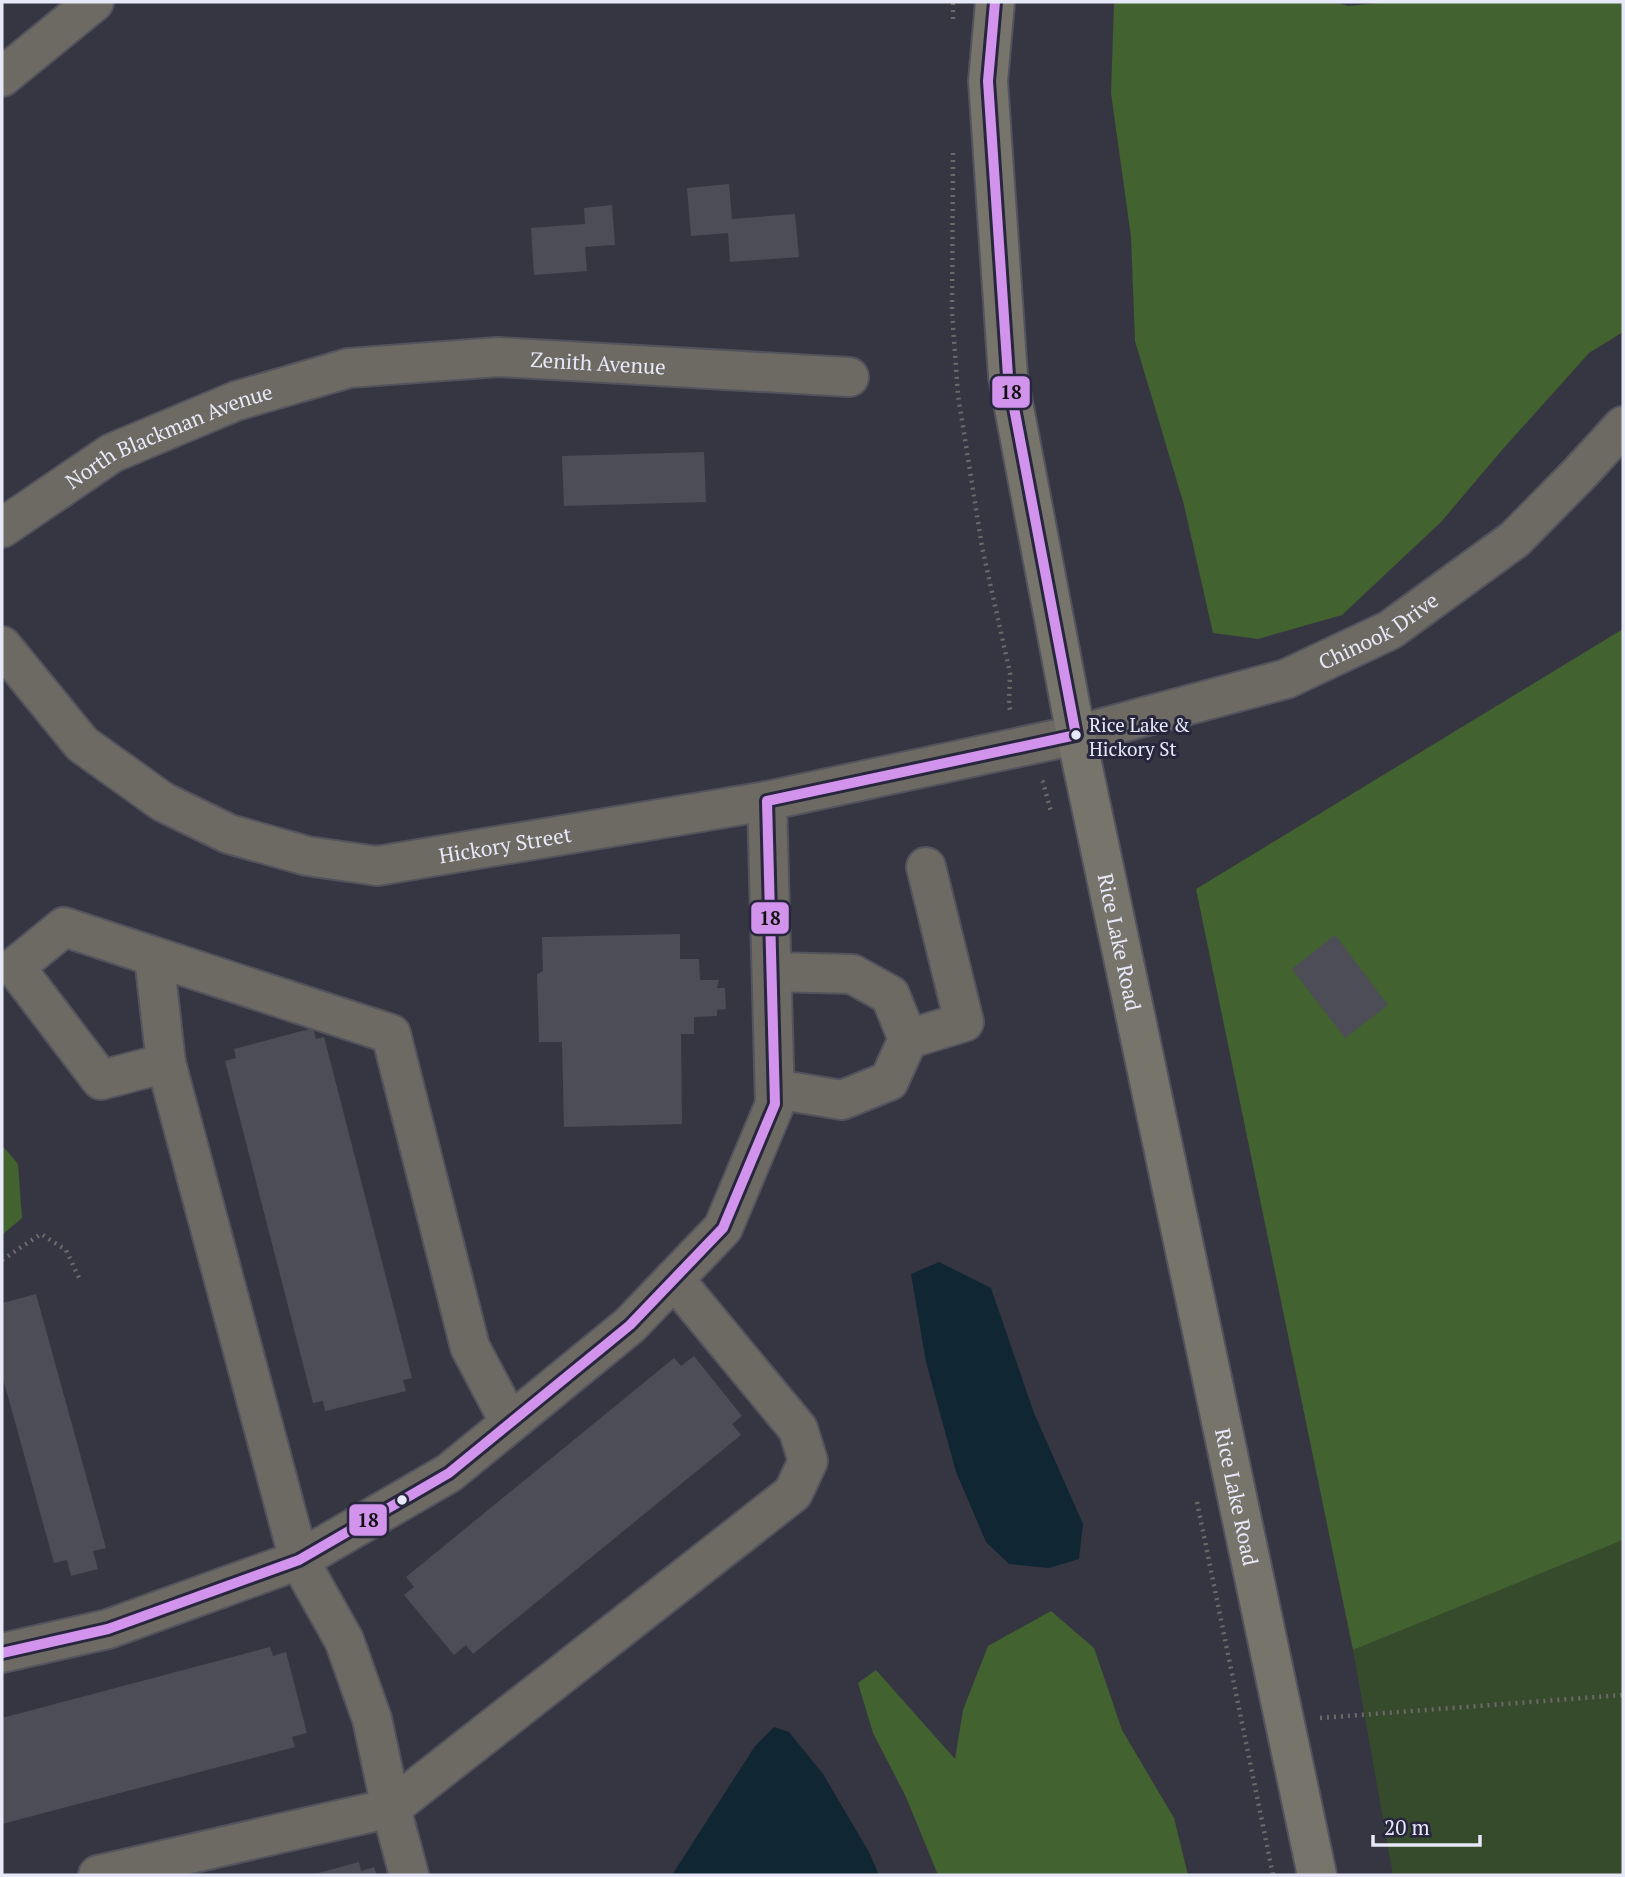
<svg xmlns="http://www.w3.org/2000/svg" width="1625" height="1877" font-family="'PT Serif',serif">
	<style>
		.green { fill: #364b2c }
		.forest { fill: #42622f }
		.water { fill: #102633 }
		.building { fill: #4d4d57 }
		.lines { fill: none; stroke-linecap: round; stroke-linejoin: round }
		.minor-casing { stroke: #53535e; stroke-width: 42 }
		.major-casing { stroke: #53535e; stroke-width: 42 }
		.path { stroke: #6c6968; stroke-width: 4.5; stroke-dasharray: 2 5; stroke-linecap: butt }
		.minor { stroke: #6c6a63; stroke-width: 38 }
		.major { stroke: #77746c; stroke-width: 38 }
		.bus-1-casing { stroke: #27263d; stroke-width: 16 }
		.bus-1 { stroke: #d193ec; stroke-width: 10 }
		.bus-dot { fill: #e8e9f8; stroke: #27263d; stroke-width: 2.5 }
		.labels { text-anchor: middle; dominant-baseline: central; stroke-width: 6; stroke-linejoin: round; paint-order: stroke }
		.bus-label { font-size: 19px; fill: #e8e9f8; stroke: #27263d; text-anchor: start }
		.street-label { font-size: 21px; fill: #e8e9f8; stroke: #27263d }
		.line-badge { stroke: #27263d; stroke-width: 2.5 }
		.pale-badge-label { font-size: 19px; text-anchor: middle; font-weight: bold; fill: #111 }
	</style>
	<rect width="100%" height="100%" fill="#363642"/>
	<polygon class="green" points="1623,1540 1623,1875 1393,1875 1353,1650"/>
	<g class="forest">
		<polygon points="1117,2 1335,2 1348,6 1389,2 1623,2 1623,332 1589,353 1502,450 1441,522 1342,615 1258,639 1213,633 1184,505 1135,341 1131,237 1111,93 1114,4"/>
		<polygon points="1623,629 1623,1540 1353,1650 1196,889"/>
		<polygon points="2,1145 18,1164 22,1218 2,1235"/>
		<polygon points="1051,1611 1094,1648 1122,1730 1174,1818 1188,1875 938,1875 906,1797 873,1733 858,1683 876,1670 955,1759 963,1710 988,1646"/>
	</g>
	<g class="water">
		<polygon points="939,1262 991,1288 1034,1413 1083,1524 1079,1559 1049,1568 1009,1564 986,1542 956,1472 926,1362 911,1274"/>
		<polygon points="774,1727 789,1732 823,1774 869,1852 879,1875 672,1875 755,1746"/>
	</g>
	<g class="building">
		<polygon points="729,184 732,219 795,214 799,257 730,262 728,233 691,236 687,188"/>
		<polygon points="612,205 615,245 585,247 587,271 534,275 531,228 585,224 584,208"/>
		<polygon points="704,452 706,502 564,506 562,456"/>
		<polygon points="680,934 680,959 699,959 700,980 719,980 717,988 725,988 726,1009 717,1010 717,1016 694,1017 694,1034 681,1034 682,1124 564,1127 562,1042 539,1042 537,974 543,971 542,937"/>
		<polygon points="1335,935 1388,1005 1345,1038 1292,969"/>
		<polygon points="313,1028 316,1039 324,1037 412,1378 403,1380 406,1391 325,1411 323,1401 313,1403 225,1061 236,1058 234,1049"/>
		<polygon points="36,1294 106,1548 93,1551 98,1569 71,1576 67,1560 54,1563 2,1375 2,1303"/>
		<polygon points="694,1356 742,1416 732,1424 741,1435 473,1654 466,1645 454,1655 404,1595 414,1587 406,1577 674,1358 681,1366"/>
		<polygon points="270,1647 273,1656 286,1652 307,1733 292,1737 295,1747 2,1824 2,1718"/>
		<polygon points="359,1862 361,1871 374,1867 377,1875 311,1875"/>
	</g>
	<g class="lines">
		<g class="minor-casing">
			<g id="minor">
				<polyline points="2,77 94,2"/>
				<path id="s1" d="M2,528L112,453L236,401L349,368L498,357L849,377"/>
				<path id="s2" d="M2,646L82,744L163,802L229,834L307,856L377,866L767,801L1076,735L1286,679L1390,630L1515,539L1580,473L1623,426"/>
				<polyline points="154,957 166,1063 101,1080 15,967 64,927 391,1034 470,1347 510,1423"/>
				<polyline points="772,972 852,974 890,995 908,1039 889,1081 842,1100 775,1089"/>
				<polyline points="908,1039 964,1022 926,867"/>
				<polyline points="166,1063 299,1560 344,1640 372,1719 391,1808 793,1493 808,1461 798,1429 674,1279"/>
				<polyline points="2,1653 108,1629 299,1560 449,1473 630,1325 723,1228 775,1104 767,801"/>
				<polyline points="98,1875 391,1808 409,1875"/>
			</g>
		</g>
		<g class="major-casing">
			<g id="major">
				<path id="s3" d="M995,2L988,81L1008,376L1076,735L1317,1875"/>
			</g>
		</g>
		<g class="path">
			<polyline points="953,19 953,2"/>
			<polyline points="953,153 952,312 958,395 982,547 1010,673 1009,706 1011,713"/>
			<polyline points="1042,781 1043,782 1051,812"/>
			<polyline points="2,1260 41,1234 66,1250 79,1278"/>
			<polyline points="1197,1502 1273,1875"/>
			<polyline points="1320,1718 1623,1695"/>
		</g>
		<use href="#minor" class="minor"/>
		<use href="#major" class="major"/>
		<g class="bus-1-casing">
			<polyline id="bus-1" points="2,1653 108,1629 299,1560 449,1473 630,1325 723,1228 775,1104 767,801 1076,735 1008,376 988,81 995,2"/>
		</g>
		<use href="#bus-1" class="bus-1"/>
	</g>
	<g class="bus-dot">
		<circle cx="1076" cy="735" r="6"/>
		<circle cx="402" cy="1500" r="6"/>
	</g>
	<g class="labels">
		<g class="bus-label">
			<text x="1089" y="724">Rice Lake &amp;<tspan x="1089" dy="24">Hickory St</tspan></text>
		</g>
		<g class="street-label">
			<text stroke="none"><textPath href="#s1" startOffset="635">Zenith Avenue</textPath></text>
			<text stroke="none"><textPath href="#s1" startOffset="192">North Blackman Avenue</textPath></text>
			<text stroke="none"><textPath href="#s2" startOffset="1484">Chinook Drive</textPath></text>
			<text stroke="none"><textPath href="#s2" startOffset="581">Hickory Street</textPath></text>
			<text stroke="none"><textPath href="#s3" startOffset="952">Rice Lake Road</textPath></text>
			<text stroke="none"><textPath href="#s3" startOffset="1519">Rice Lake Road</textPath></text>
		</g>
	</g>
	<g class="line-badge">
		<rect x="991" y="375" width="40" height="34" rx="7" fill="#d193ec"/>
		<rect x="750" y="901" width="40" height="34" rx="7" fill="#d193ec"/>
		<rect x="348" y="1503" width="40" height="34" rx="7" fill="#d193ec"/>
	</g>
	<g class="pale-badge-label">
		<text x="1011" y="399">18</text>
		<text x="770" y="925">18</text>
		<text x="368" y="1527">18</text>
	</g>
	<rect width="1625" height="1877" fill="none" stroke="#e8e9f8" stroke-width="7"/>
	<path d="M1373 1835v10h107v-10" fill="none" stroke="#e8e9f8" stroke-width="3.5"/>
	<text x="1384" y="1835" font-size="21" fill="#e8e9f8" stroke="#27263d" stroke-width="5" paint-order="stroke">20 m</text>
</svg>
